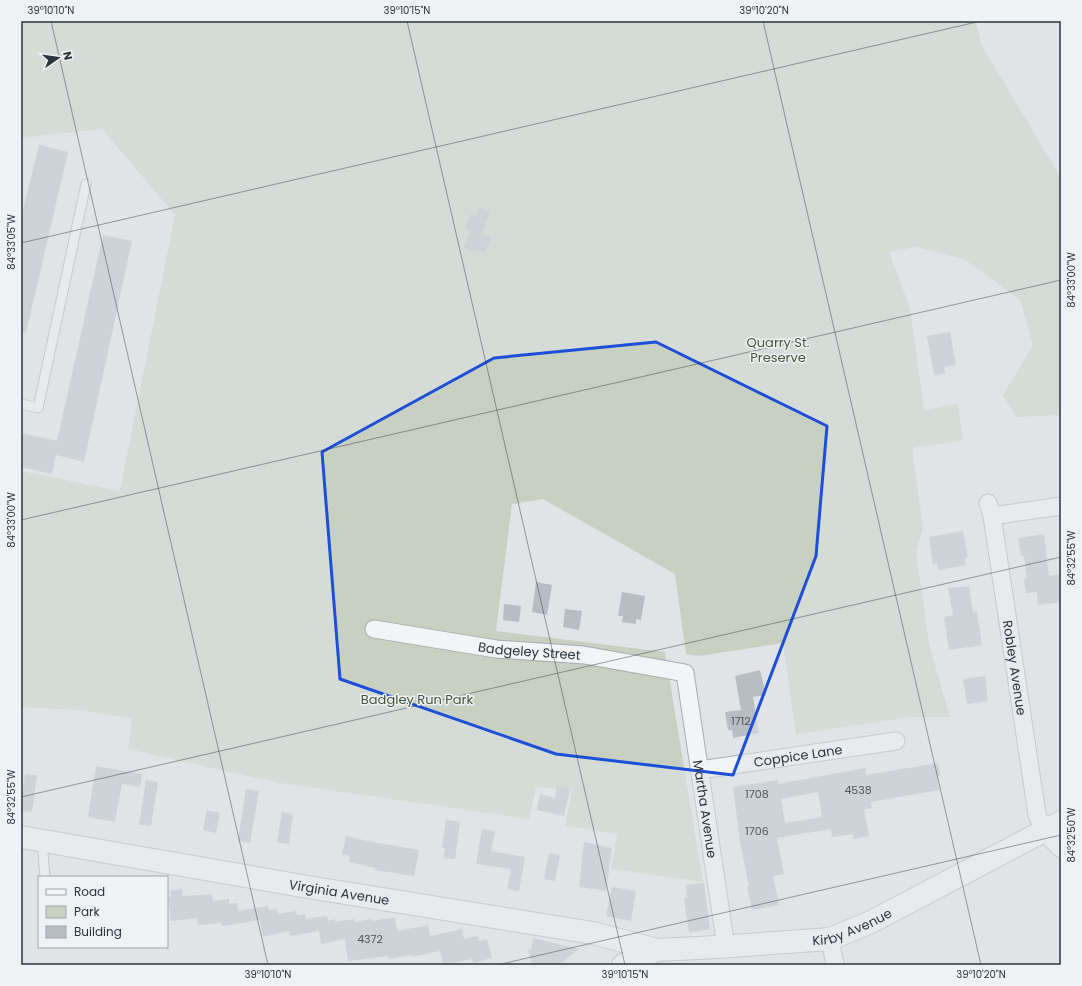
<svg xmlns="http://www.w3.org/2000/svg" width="1082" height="986" font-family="Poppins,sans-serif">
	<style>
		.green { fill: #c8d0c2 }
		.building { fill: #b7bec3; fill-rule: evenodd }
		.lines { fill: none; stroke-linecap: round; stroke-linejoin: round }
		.service-casing { stroke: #a6acb0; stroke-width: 11 }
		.minor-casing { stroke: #a6acb0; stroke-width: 19 }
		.tertiary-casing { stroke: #a6acb0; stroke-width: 24 }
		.service { stroke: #f2f4f6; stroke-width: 9 }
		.minor { stroke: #f2f4f6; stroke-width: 17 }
		.tertiary { stroke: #f2f4f6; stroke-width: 22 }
		.marked { fill: none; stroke: #1d4ed8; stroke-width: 3; stroke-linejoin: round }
		.ticks { fill: none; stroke: #2a343c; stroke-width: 1; stroke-opacity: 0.45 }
		.labels { text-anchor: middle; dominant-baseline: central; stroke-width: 3; stroke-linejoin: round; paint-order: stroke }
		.number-label { font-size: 11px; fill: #4d565e }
		.park-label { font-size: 13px; fill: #445639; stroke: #eff2f5 }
		.street-label { font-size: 13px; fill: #2a343c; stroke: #eff2f5 }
		.neatline { fill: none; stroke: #2a343c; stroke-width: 1.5 }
		.ticks-label { font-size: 10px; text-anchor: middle; fill: #2a343c }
	</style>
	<rect width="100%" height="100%" fill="#e0e4e7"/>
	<polygon class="green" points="21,21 976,21 981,44 1061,178 1061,415 1016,417 1003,395 1033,345 1020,300 964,259 916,247 889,252 910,308 924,410 958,404 963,440 912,448 923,528 916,552 929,644 950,717 911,717 796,734 783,643 699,656 686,654 675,574 543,499 512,504 496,631 665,652 703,882 611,869 617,834 565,826 572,791 536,787 529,819 280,783 128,749 132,719 81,710 21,707 21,471 120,491 175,215 102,129 21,138"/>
	<g class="building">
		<polygon points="39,145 68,152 26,333 21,332 21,218"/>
		<polygon points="479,207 490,211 482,234 491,237 485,252 477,249 476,252 464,248 470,231 465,229 470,214 475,216"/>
		<polygon points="103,235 132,241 84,462 56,455 52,474 21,467 21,433 57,441"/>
		<polygon points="950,332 956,365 944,367 945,373 934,375 927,336"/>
		<polygon points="963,531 968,558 965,558 966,565 938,570 937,563 933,564 929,537"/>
		<polygon points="1044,534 1049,576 1060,574 1061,602 1038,605 1037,592 1026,593 1024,579 1027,578 1024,556 1021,556 1018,538"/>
		<polygon points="536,582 552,585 547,615 532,612"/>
		<polygon points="969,586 973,612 977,611 982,645 949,650 944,617 953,615 948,588"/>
		<polygon points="622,592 645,596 641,620 636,619 636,624 622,622 623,616 618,616"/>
		<polygon points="504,604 521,606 519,622 503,620"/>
		<polygon points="565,609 582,611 579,630 563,627"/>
		<polygon points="760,670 766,695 753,697 759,733 733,738 732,730 728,730 725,712 741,710 735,676"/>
		<polygon points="985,676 988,701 967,704 963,679"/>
		<path d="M938,763L940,776L937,777L939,790L871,802L872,808L864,809L869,836L854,839L853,834L832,837L831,829L777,838L784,874L773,876L779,905L752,910L747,887L749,886L740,842L733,787L778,780V784L865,768L866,775ZM818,792L822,817L785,823L781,799Z"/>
		<polygon points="96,766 142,774 140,787 122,784 115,822 88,817"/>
		<polygon points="25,774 37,775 32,812 21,811 21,802"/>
		<polygon points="146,780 158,782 151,826 139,825"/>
		<polygon points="557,786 570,789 564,816 537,810 540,794 555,798"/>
		<polygon points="246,789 259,791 250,843 238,841"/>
		<polygon points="207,810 220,813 216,833 203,830"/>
		<polygon points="282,812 293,814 289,844 277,842"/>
		<polygon points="446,820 460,822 455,859 443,858 445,848 442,848"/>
		<polygon points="482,829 495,831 491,851 525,857 519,891 507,889 511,869 476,864"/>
		<polygon points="346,836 372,842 419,850 414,876 375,870 375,868 349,862 350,856 342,854"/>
		<polygon points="584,842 612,848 606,891 579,887"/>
		<polygon points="549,853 560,855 555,881 544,879"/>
		<polygon points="704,883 710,929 689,933 684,898 687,897 686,885"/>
		<polygon points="612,887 636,891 631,921 606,916"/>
		<polygon points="182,889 183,896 186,895 186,896 212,894 213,901 229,899 229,904 237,903 238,911 268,906 269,910 277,909 278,914 296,911 297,915 305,914 306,919 327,916 328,921 335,919 336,922 354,919 354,922 372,919 372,921 395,917 397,931 428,925 430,936 462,929 464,939 478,936 479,941 487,939 492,958 473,963 472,959 443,965 440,951 412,957 411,955 389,959 388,956 348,961 345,939 321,944 319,931 290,936 289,931 263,937 260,920 222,926 221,923 198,925 197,918 171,921 168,897 171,897 170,891"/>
		<polygon points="533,938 579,949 559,965 532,965 528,949 531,950"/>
	</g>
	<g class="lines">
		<g class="service-casing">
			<g id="service">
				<polyline points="21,404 38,408 86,184"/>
				<polyline points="42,841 45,877"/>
			</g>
		</g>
		<g class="minor-casing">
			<g id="minor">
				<path id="s1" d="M988,503L992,516L1037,814L1044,832L1061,849"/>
				<polyline points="992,516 1061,506"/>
				<path id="s2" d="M374,629L496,649L584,655L685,673L726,947"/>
				<path id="s3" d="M700,770L896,741"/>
				<polyline points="830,939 835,965"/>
			</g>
		</g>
		<g class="tertiary-casing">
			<g id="tertiary">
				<path id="s4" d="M21,837L308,887L593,933L657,950"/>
				<path id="s5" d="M623,965L657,950L717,947L830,939L871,922L1061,822"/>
			</g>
		</g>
		<use href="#service" class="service"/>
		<use href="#minor" class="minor"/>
		<use href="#tertiary" class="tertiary"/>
	</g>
	<path d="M0 0H1082V986H0ZM656,342L827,426L816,556L733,775L556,754L340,679L322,452L494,358Z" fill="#e0e4e7" fill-opacity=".55" fill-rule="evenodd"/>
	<path class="marked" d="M656,342L827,426L816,556L733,775L556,754L340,679L322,452L494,358Z"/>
	<path class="ticks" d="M51,21L268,965M407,21L625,965M763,21L981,965M21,243L981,21M21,520L1061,280M21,797L1061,557M497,965L1061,835"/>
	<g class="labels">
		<g class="number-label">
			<text x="741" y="721">1712</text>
			<text x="858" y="790">4538</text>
			<text x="757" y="794">1708</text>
			<text x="757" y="831">1706</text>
			<text x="370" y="939">4372</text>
		</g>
		<g class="park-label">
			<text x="778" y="342">Quarry St.<tspan x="778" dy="15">Preserve</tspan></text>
			<text x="417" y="699">Badgley Run Park</text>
		</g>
		<g class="street-label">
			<text stroke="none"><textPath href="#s2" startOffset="157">Badgeley Street</textPath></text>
			<text stroke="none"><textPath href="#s1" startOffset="167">Robley Avenue</textPath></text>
			<text stroke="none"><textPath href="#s3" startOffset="99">Coppice Lane</textPath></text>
			<text stroke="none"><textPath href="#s2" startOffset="452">Martha Avenue</textPath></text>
			<text stroke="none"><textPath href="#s4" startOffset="323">Virginia Avenue</textPath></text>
			<text stroke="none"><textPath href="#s5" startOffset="235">Kirby Avenue</textPath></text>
		</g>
	</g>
	<rect width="1082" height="986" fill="none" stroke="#eff2f5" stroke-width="44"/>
	<rect x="38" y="876" width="130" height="72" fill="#eff2f5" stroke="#a0a6ab"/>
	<rect x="46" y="889" width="20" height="6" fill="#f2f4f6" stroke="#a0a6ab"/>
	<text x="74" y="896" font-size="12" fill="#2a343c">Road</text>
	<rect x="46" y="906" width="20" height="12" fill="#c8d0c2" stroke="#a0a6ab"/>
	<text x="74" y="916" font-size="12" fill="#2a343c">Park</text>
	<rect x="46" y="926" width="20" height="12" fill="#b7bec3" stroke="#a0a6ab"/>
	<text x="74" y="936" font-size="12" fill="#2a343c">Building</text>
	<g transform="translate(58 58) rotate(77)" stroke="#eff2f5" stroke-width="3" paint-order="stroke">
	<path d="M0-3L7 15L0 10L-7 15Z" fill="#2a343c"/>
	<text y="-6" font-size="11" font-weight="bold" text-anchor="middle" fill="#2a343c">N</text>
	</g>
	<rect x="22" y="22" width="1038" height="942" class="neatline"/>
	<g class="ticks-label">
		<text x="51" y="14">39°10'10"N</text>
		<text x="407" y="14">39°10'15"N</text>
		<text x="764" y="14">39°10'20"N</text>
		<text transform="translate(11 242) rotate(-90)" y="4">84°33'05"W</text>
		<text transform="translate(1071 280) rotate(-90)" y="4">84°33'00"W</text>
		<text transform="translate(11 520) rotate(-90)" y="4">84°33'00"W</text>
		<text transform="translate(1071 558) rotate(-90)" y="4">84°32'55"W</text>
		<text transform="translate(11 797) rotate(-90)" y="4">84°32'55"W</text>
		<text transform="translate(1071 835) rotate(-90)" y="4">84°32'50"W</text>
		<text x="268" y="978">39°10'10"N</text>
		<text x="625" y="978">39°10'15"N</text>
		<text x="981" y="978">39°10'20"N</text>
	</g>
</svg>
